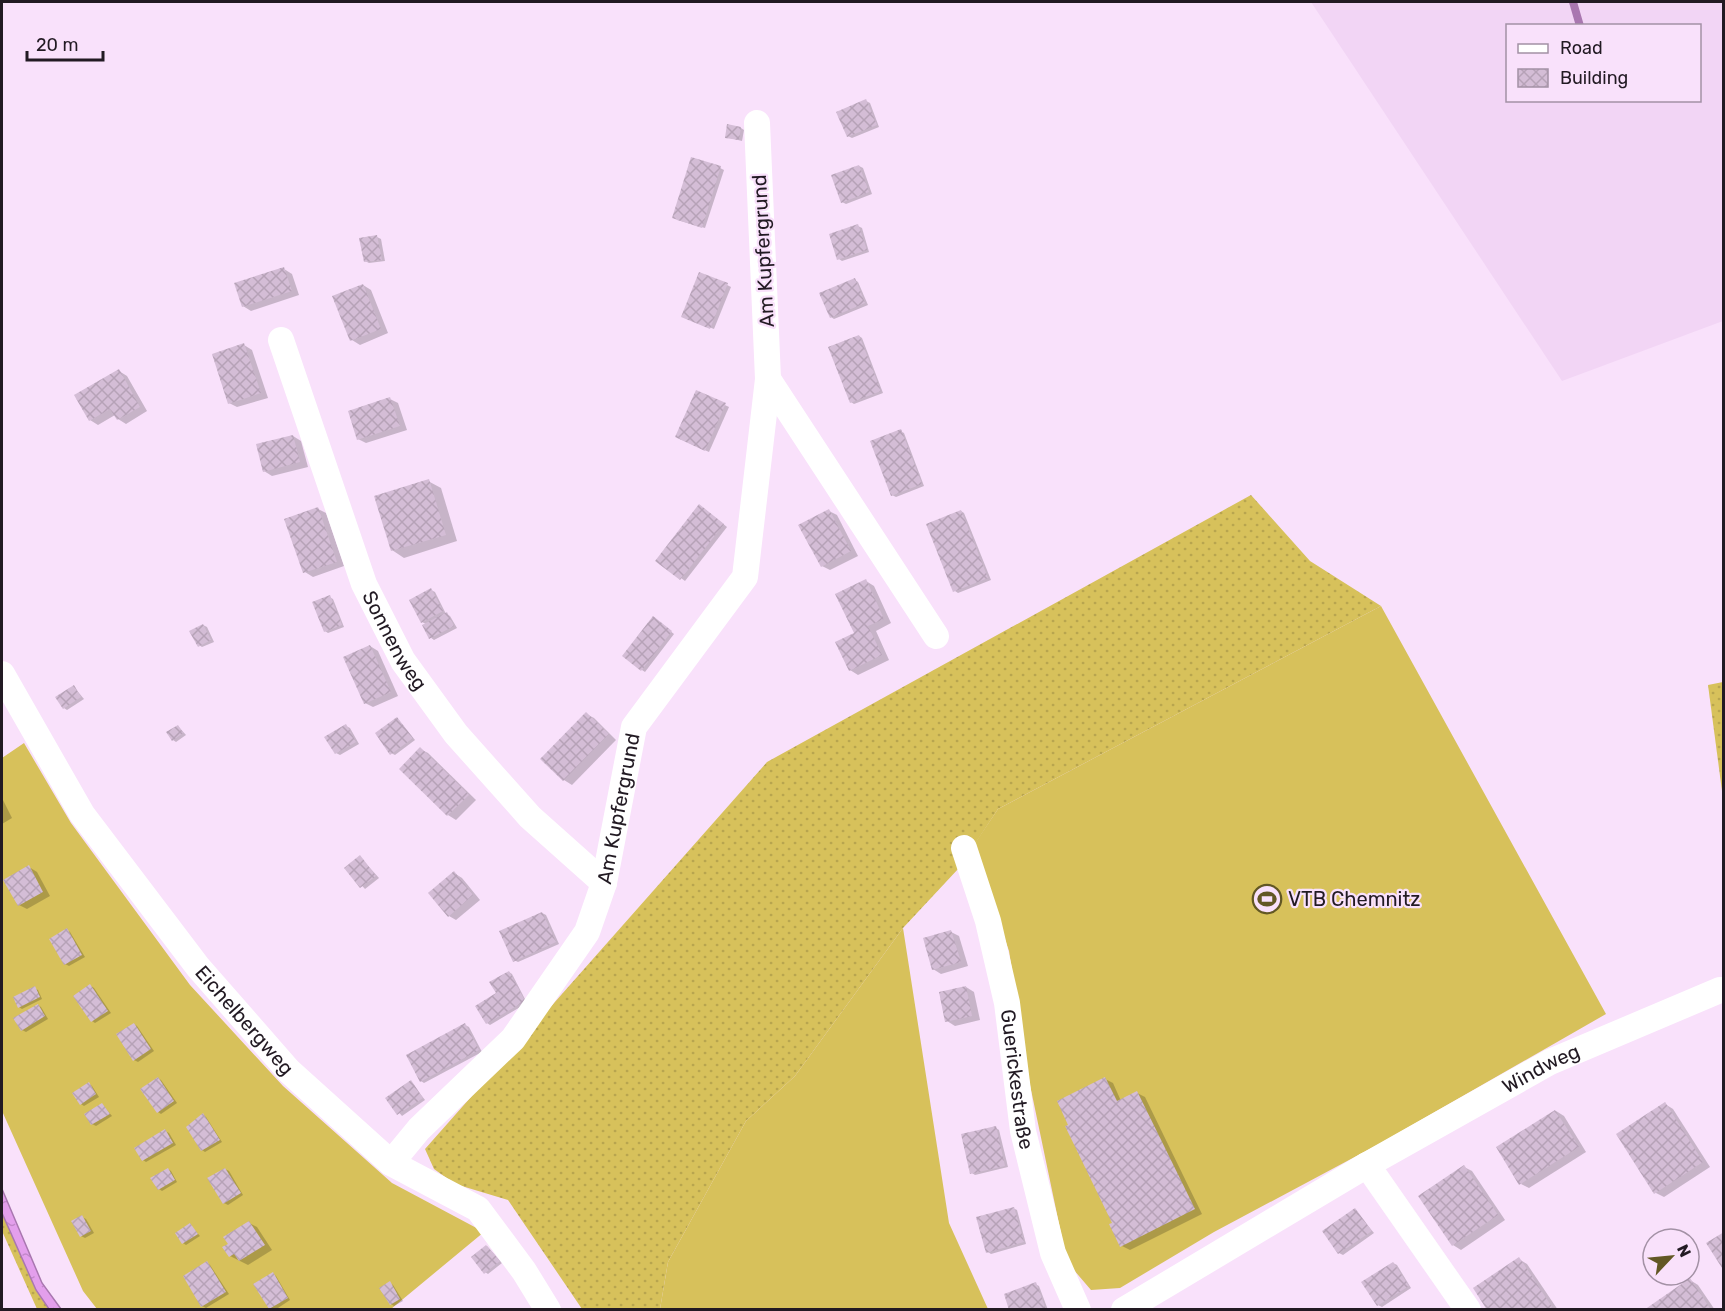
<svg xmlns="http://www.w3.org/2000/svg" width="1725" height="1311" font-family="Rubik,sans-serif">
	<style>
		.built { fill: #f2d5f5; fill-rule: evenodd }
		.grass { fill: url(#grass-dots) }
		.garden { fill: #d7c15b }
		.water { fill: url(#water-ripples); stroke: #a977b0; stroke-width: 1.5 }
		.shadow { fill: #0003 }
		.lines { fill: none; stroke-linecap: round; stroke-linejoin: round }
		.stream { stroke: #a977b0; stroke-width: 8 }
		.building { fill: url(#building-cross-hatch) }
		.minor { stroke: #fff; stroke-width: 26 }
		.labels { text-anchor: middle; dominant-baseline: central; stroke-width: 4.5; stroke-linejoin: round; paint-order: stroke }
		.street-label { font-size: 20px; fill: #221a23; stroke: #f9e1fb }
		.poi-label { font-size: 20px; fill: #221a23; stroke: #f9e1fb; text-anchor: start }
	</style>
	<defs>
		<pattern id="grass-dots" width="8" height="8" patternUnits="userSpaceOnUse" patternTransform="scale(1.5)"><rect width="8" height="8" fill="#d7c15b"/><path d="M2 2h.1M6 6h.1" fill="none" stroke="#b8a54f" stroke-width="1.8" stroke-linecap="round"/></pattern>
		<pattern id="water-ripples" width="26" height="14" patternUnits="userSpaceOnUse" patternTransform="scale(1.5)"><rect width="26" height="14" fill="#e39fec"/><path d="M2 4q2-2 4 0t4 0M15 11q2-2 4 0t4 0" fill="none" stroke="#c288ca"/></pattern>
		<pattern id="building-cross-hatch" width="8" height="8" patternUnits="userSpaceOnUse" patternTransform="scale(1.5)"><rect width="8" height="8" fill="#d4bdd6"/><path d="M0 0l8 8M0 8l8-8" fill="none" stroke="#b6a2b7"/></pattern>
	</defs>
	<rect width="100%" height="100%" fill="#f9e1fb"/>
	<path class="built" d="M1311,2H1723V321L1562,381ZM1508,26H1700V100H1508Z"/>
	<g class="grass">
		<polygon points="1251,495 1310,561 1381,606 998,809 959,868 903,928 795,1076 746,1121 668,1262 660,1309 582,1309 508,1200 455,1184 434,1169 425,1149 767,762"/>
		<polygon points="1723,682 1724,791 1722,791 1708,685"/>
		<polygon points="2,1213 36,1290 49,1309 37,1309 2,1231"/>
	</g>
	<g class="garden">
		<polygon points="1381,606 1606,1014 1379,1144 1214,1232 1120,1288 1091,1290 1067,1262 1030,1085 1009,951 973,846 998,809"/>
		<polygon points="24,743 71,823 190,985 283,1086 392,1183 484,1232 391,1309 97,1309 83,1291 2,1111 2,758"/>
		<polygon points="903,928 949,1223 988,1309 660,1309 668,1262 746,1121 795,1076"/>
	</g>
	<polygon class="water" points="2,1189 42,1283 61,1309 49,1309 36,1290 2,1213"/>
	<g class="shadow">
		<polygon points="866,101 870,103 879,127 852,138 848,136"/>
		<polygon points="741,128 744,130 742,141 726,137"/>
		<polygon points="859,166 863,168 872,194 846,204 842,202"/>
		<polygon points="720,168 724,170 705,228 677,220"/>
		<polygon points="858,226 862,228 869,252 842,261 839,259"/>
		<polygon points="377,237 381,239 385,261 369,263 365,261"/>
		<polygon points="284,269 292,274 299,295 251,311 243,306"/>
		<polygon points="855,280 858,282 868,305 834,319 831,317"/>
		<polygon points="363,285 371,290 388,333 360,345 352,340"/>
		<polygon points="727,285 731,287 714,329 687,319"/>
		<polygon points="859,336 862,338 883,393 854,404 851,402"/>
		<polygon points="244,345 252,350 268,398 237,407 229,403"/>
		<polygon points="119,371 127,376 147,411 126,424 118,419 115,415 98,425 90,420 76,396"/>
		<polygon points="697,392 729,407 709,452 680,439"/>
		<polygon points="390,399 398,403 407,430 366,443 358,439"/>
		<polygon points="900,431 904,433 924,486 896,497 892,495"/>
		<polygon points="293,436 301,441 308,467 272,476 264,471"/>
		<polygon points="428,481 441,488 457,541 404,558 392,550"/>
		<polygon points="703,508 727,527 685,581 657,560"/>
		<polygon points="318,509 326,513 344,566 313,577 305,572"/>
		<polygon points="829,511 837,515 858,556 830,570 822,566"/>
		<polygon points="961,511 964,513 991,580 958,593 955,591"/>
		<polygon points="866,581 874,586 891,623 876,631 889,660 858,675 850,670"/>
		<polygon points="431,590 435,592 446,614 450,616 457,628 434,640 430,637 426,624 422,622"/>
		<polygon points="329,597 333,599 344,627 328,633 325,631"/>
		<polygon points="656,620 674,634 645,672 642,670"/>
		<polygon points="203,625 207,627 214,642 202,647 199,645"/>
		<polygon points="370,646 378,651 398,696 373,707 365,703"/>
		<polygon points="74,687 84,699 67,710 64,708"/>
		<polygon points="586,714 594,718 616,740 572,785 564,780 542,759"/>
		<polygon points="397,718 415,740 395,755 391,753"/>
		<polygon points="178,726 186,735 176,742 173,740"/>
		<polygon points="346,726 350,728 359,744 340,755 336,753"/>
		<polygon points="420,749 428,753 476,800 456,820 448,815 401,769"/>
		<polygon points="2,798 12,818 2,824"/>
		<polygon points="360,857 379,878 365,889 346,868"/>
		<polygon points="29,867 37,872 50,896 27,909 19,905"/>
		<polygon points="454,873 462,878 480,900 456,920 449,916"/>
		<polygon points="542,913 546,915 559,944 518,962 514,960"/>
		<polygon points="67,930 70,932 85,957 69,966 65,964"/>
		<polygon points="951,932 959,936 968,966 941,974 933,969"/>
		<polygon points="509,972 512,974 527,1003 490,1025 487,1023 498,993"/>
		<polygon points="91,986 94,988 111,1013 95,1023 92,1021"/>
		<polygon points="966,987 974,992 980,1020 955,1026 947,1021"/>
		<polygon points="34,988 38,990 42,999 22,1009 19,1007"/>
		<polygon points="38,1005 41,1007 48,1019 26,1032 22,1030"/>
		<polygon points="134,1024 137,1026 154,1051 138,1062 134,1060"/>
		<polygon points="465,1025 469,1027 482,1052 424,1083 421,1081"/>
		<polygon points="158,1078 161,1080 177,1103 161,1114 158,1112"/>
		<polygon points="1105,1079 1113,1083 1121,1101 1137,1093 1145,1097 1202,1214 1130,1250 1122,1246 1072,1125"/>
		<polygon points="411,1082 425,1100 402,1116 387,1098"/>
		<polygon points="89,1084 92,1086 99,1097 84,1106 81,1104"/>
		<polygon points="102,1104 112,1116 96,1126 92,1124"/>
		<polygon points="1665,1104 1673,1109 1710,1167 1664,1197 1656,1193"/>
		<polygon points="1556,1111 1564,1116 1586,1152 1529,1188 1521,1184"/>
		<polygon points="203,1115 206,1117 222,1142 205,1152 202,1150"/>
		<polygon points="996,1128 999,1130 1008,1167 975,1175 972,1173"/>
		<polygon points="165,1131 169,1133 176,1145 146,1162 143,1160"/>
		<polygon points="1464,1167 1472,1171 1505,1220 1461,1250 1453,1245 1420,1197"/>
		<polygon points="168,1169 171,1171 177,1182 162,1191 159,1189"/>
		<polygon points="225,1169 229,1171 243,1195 228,1205 224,1203"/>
		<polygon points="1013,1208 1017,1210 1026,1244 991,1254 988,1252"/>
		<polygon points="1355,1210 1374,1233 1343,1255 1339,1253"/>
		<polygon points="82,1217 86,1219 94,1233 85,1238 81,1236"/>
		<polygon points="249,1223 257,1227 272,1250 248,1265 230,1256 230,1245"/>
		<polygon points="190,1225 200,1236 186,1245 183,1243"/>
		<polygon points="487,1246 502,1263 488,1274 485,1272"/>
		<polygon points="1519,1259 1527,1264 1558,1310 1489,1310"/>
		<polygon points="207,1263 210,1265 229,1294 206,1308 202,1306 185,1276"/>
		<polygon points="1393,1263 1397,1265 1411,1288 1382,1307 1378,1305 1364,1282"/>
		<polygon points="273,1274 276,1276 290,1300 275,1310 270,1308"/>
		<polygon points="1690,1280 1698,1285 1715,1310 1646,1310"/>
		<polygon points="390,1283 393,1285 403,1301 394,1306 391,1304"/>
		<polygon points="1035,1284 1039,1286 1048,1310 1011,1310"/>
	</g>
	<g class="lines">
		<polyline class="stream" points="1573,2 1580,26"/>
	</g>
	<g class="building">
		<polygon points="866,99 877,125 847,137 836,112"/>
		<polygon points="727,124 741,127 739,140 725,138"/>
		<polygon points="691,157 721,166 702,228 672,218"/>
		<polygon points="859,165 869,192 841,203 831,175"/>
		<polygon points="858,224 867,250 837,260 829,234"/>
		<polygon points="377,235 382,260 364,262 359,238"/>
		<polygon points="284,267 292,291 242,307 234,283"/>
		<polygon points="699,272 728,283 710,329 681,317"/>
		<polygon points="855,278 865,303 830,318 819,293"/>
		<polygon points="363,284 381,329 350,341 332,296"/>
		<polygon points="859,335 881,391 850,403 828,347"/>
		<polygon points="244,343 261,393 228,404 212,354"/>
		<polygon points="119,369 140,407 117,420 110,409 89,421 74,395"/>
		<polygon points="696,390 726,403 705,451 675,437"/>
		<polygon points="390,397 400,426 357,440 348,411"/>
		<polygon points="901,429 922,484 891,496 870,441"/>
		<polygon points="293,435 300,462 263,472 256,444"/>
		<polygon points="429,479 446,535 391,551 374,496"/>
		<polygon points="699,504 724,524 680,580 655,561"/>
		<polygon points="318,507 337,562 303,573 284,519"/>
		<polygon points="829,509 851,551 821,567 798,525"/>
		<polygon points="961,510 988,578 953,592 926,524"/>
		<polygon points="866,579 884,619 868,626 882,655 849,671 835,642 854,633 835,594"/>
		<polygon points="431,588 443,611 421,623 409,600"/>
		<polygon points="330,595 342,625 324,632 312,602"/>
		<polygon points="447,612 454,626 429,639 422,625"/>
		<polygon points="653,616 672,631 641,671 622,656"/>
		<polygon points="203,624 211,640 198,647 189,631"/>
		<polygon points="370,645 391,692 364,704 343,657"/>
		<polygon points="74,685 81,697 63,709 55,697"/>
		<polygon points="586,712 609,734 563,781 540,759"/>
		<polygon points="397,717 413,738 390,755 375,733"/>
		<polygon points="346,724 356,742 335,754 324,737"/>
		<polygon points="178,725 183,733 172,741 166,732"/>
		<polygon points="420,747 469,795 447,816 399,769"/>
		<polygon points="360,855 376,876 360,888 344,868"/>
		<polygon points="29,865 43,892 18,906 3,880"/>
		<polygon points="454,871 473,895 448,917 428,893"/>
		<polygon points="542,912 556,942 513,962 499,931"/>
		<polygon points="67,928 82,955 64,965 49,939"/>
		<polygon points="951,930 961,962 932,970 923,938"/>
		<polygon points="509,971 525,1001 486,1024 475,1006 496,993 489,982"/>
		<polygon points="90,984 108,1011 91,1022 73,996"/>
		<polygon points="35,986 40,997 18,1008 13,997"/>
		<polygon points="966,986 972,1016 945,1022 939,992"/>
		<polygon points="38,1004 45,1016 21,1031 13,1018"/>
		<polygon points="134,1023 151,1049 133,1061 116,1034"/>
		<polygon points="465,1023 479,1050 420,1082 406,1055"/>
		<polygon points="158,1077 174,1101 157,1113 140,1089"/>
		<polygon points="1105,1077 1117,1101 1137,1091 1195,1209 1120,1247 1109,1224 1112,1223 1065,1126 1068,1125 1057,1101"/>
		<polygon points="411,1080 423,1098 397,1115 385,1098"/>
		<polygon points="89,1082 96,1094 80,1105 72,1093"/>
		<polygon points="1665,1102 1703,1162 1654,1194 1616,1134"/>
		<polygon points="102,1103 110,1114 91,1125 84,1114"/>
		<polygon points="1555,1110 1579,1147 1519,1185 1496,1147"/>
		<polygon points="203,1113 220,1140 201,1151 186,1127"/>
		<polygon points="996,1126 1005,1166 970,1174 961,1134"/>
		<polygon points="165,1129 173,1143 142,1161 134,1148"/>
		<polygon points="1464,1165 1498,1215 1452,1246 1418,1196"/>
		<polygon points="168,1168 175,1180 158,1190 150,1178"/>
		<polygon points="225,1168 241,1193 223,1204 207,1178"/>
		<polygon points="1014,1207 1024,1242 986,1253 976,1217"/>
		<polygon points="1355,1208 1372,1231 1338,1254 1322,1231"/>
		<polygon points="82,1215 91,1231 80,1237 71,1221"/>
		<polygon points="249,1221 265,1245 239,1261 234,1254 229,1257 222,1247 228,1244 223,1237"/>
		<polygon points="190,1223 198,1234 182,1244 175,1233"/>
		<polygon points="1724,1232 1724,1271 1706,1243"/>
		<polygon points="486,1245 500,1261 484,1274 471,1257"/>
		<polygon points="1519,1257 1552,1307 1548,1310 1487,1310 1473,1288"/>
		<polygon points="207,1261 226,1292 201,1307 183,1276"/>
		<polygon points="1393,1262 1409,1286 1377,1306 1361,1282"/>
		<polygon points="273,1272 288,1298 269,1309 253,1284"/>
		<polygon points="1690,1278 1711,1310 1644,1310"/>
		<polygon points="390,1281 400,1299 390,1305 379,1288"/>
		<polygon points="1036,1282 1046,1310 1009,1310 1004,1294"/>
	</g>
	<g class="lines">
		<g class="minor">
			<path id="s1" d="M281,340L364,584L403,661L456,734L530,817L604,883"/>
			<polyline points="768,379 936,636"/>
			<path id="s2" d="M2,674L82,814L198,967L289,1071L391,1163L478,1209L524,1271L548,1310"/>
			<path id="s3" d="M964,848L988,921L1007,1003L1023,1131L1053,1253L1078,1310"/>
			<path id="s4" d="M391,1163L419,1129L513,1039L587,932L604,883L634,727L745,577L768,379L757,123"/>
			<polyline points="1367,1165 1468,1310"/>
			<path id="s5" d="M1124,1310L1367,1165L1550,1062L1720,990H1724"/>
		</g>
	</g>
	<defs>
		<g id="stadium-ring" transform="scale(1.5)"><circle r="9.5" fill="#f9e1fb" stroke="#625724" stroke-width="1.5"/><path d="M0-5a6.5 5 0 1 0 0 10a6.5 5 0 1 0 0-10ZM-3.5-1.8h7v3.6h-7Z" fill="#625724"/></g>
	</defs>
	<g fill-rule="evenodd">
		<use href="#stadium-ring" x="1267" y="899"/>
	</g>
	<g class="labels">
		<g class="street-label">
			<text transform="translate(763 251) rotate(-93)">Am Kupfergrund</text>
			<text stroke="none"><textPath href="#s1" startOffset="322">Sonnenweg</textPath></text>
			<text stroke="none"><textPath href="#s4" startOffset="432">Am Kupfergrund</textPath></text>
			<text stroke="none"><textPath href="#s2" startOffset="424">Eichelbergweg</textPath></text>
			<text stroke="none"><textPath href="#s5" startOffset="482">Windweg</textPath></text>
			<text stroke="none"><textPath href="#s3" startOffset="238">Guerickestraße</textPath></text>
		</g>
		<g class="poi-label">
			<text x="1288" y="899">VTB Chemnitz</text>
		</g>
	</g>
	<rect width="1725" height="1311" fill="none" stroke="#221a23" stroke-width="6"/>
	<rect x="1506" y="24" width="195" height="78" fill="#f9e1fb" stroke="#a391a5" stroke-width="1.5"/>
	<rect x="1518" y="44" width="30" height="9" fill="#ffffff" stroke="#a391a5" stroke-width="1.5"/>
	<text x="1560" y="54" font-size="18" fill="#221a23">Road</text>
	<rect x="1518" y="69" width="30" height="18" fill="url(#building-cross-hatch)" stroke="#a391a5" stroke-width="1.5"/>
	<text x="1560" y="84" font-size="18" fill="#221a23">Building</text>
	<g transform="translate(1671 1257) rotate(64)"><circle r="28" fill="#f9e1fb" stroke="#a391a5" stroke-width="1.5"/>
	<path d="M0-4.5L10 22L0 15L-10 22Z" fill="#625724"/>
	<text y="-9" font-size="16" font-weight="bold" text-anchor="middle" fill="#221a23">N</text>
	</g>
	<path d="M27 51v9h76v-9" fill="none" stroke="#221a23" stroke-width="3"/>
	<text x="36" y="51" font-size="18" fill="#221a23" stroke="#f9e1fb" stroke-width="4.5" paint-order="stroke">20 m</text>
</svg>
